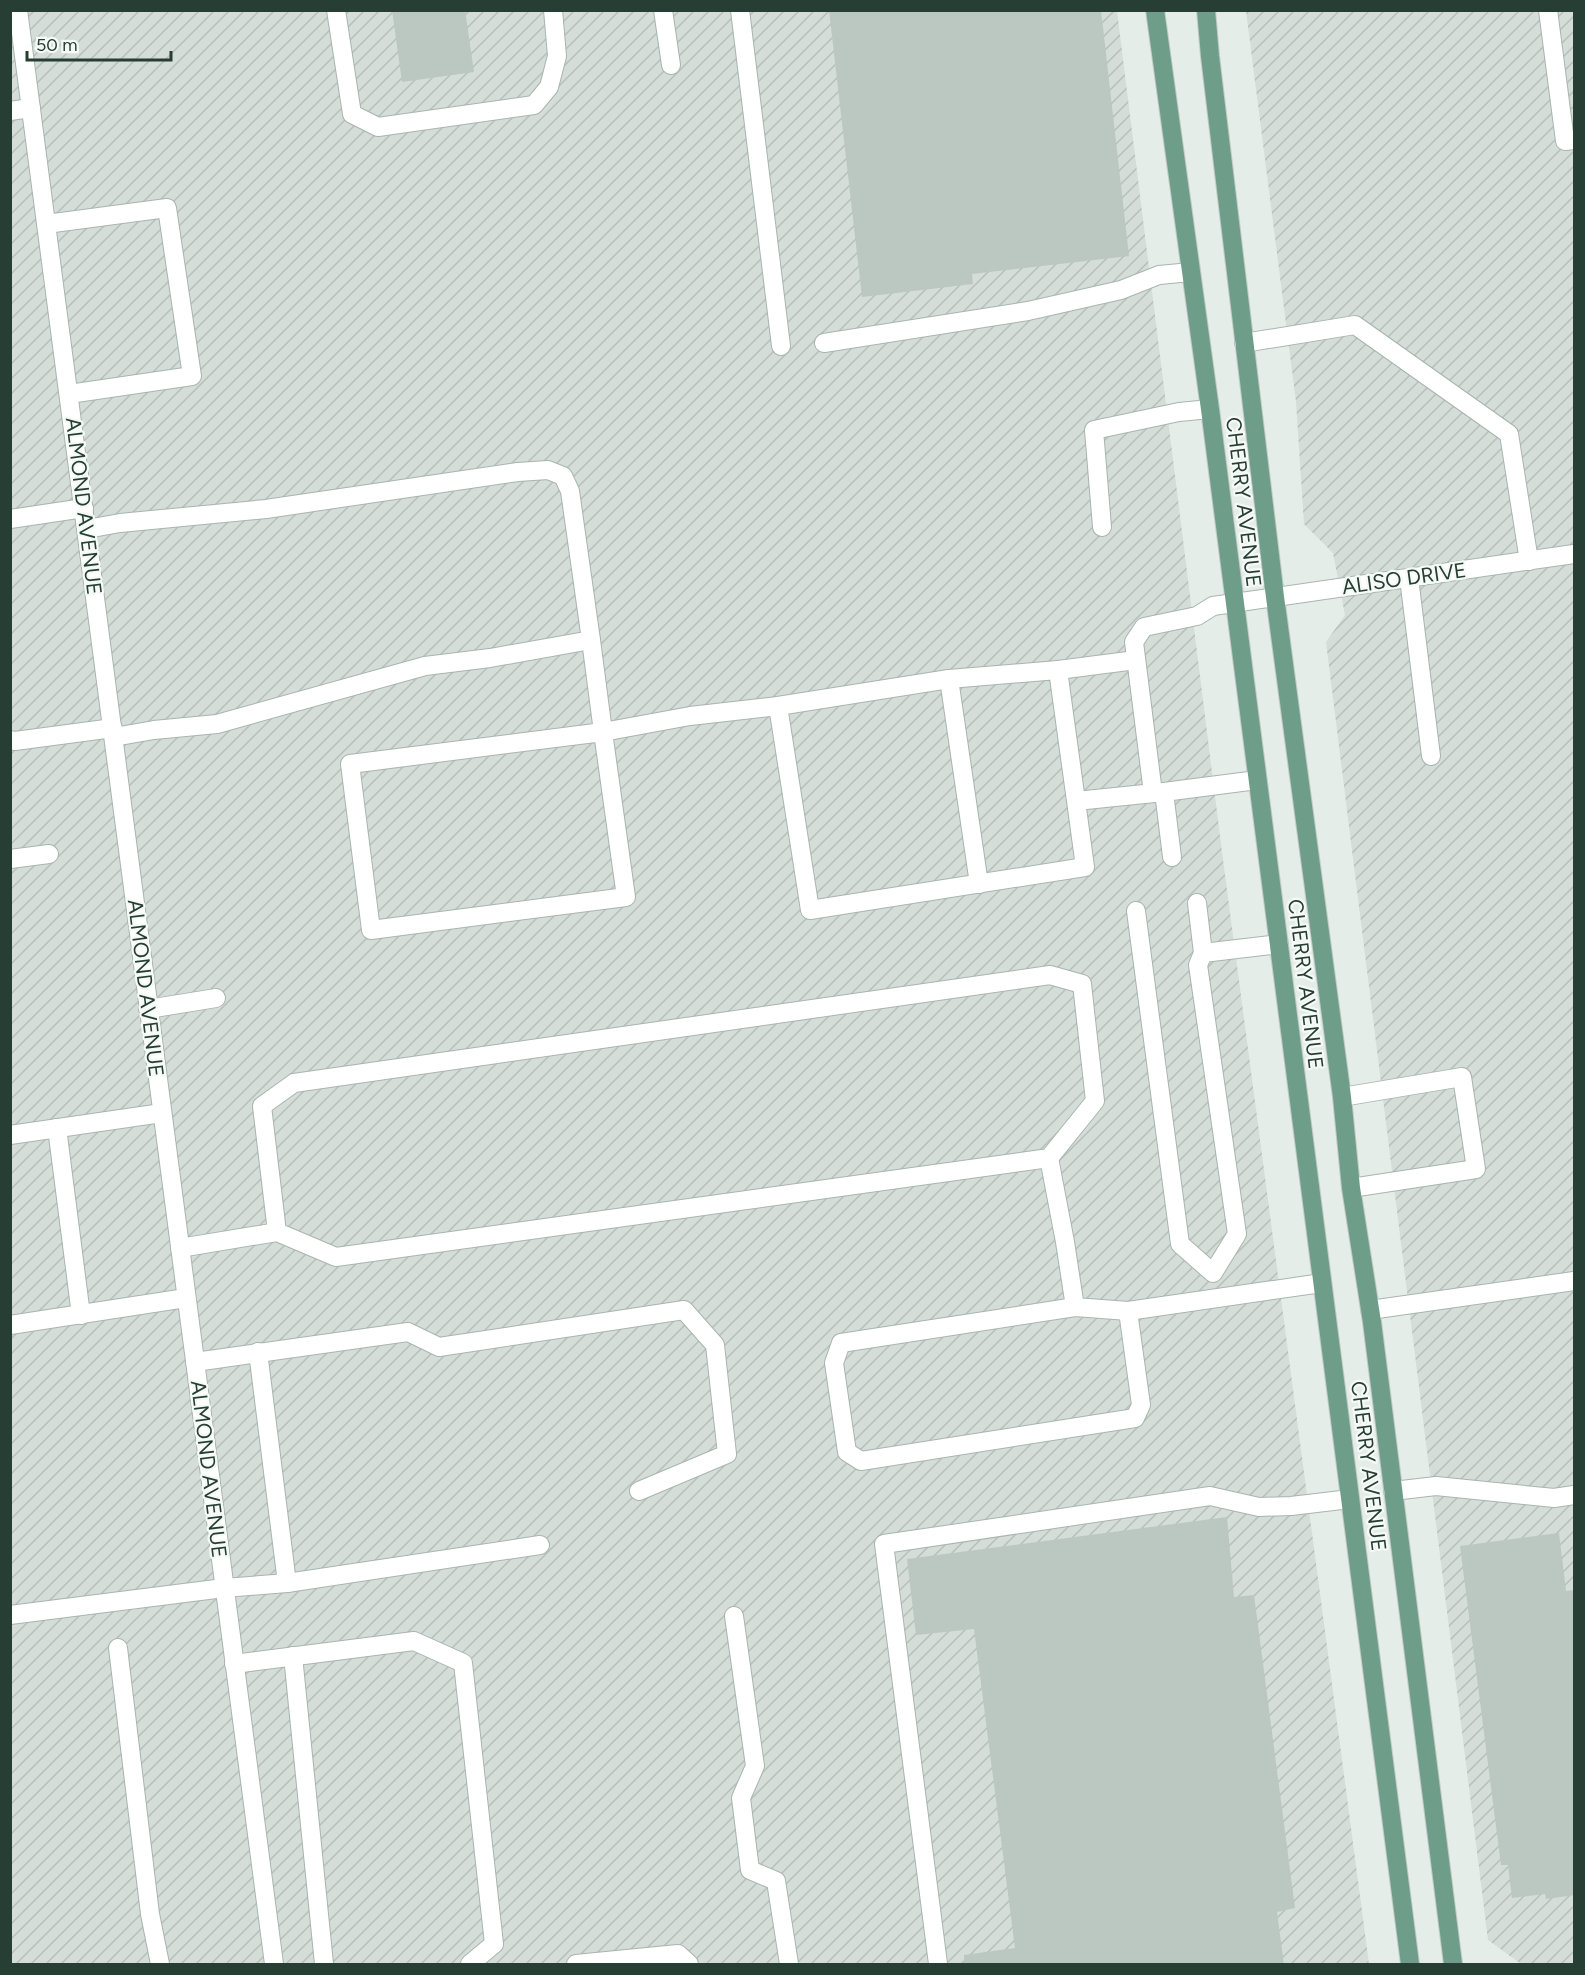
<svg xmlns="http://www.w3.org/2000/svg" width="1585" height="1975" font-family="Figtree,sans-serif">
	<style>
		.industrial { fill: url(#industrial-furrows) }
		.building { fill: #bbc8c1 }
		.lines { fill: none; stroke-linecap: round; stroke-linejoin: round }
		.minor-casing { stroke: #a8b5ae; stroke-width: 20 }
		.major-casing { stroke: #c2c9c6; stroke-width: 20 }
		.minor { stroke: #fff; stroke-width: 18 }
		.major { stroke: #6e9e8a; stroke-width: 18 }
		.labels { text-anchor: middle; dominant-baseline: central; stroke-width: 4.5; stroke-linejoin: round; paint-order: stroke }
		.street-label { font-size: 21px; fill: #263e33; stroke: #f6faf7 }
	</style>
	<defs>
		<pattern id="industrial-furrows" width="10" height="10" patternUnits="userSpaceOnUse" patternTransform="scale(1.5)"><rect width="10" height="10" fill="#d4ddd7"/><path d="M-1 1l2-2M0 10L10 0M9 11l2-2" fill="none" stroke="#b6bfb9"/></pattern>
	</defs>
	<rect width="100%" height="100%" fill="#e5ede8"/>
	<g class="industrial">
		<polygon points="11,11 1117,11 1222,852 1369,1964 11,1964"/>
		<polygon points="1246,11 1574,11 1574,1964 1521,1964 1488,1940 1326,642 1345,615 1333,553 1304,524 1296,402"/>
	</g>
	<g class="building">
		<polygon points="392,10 465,10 474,72 402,82"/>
		<polygon points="829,10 1101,10 1129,256 972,274 973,284 862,297"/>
		<polygon points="1227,1517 1234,1597 1254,1595 1295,1908 1277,1912 1284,1965 964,1965 964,1955 1015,1948 974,1629 916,1635 907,1559"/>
		<polygon points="1559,1533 1566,1591 1575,1590 1575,1895 1546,1899 1545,1894 1512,1898 1508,1865 1501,1865 1460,1546"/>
	</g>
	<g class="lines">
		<g class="minor-casing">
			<g id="minor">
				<polyline points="18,10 274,1964"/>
				<polyline points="336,10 352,114 378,127 534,105 549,87 557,56 553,10"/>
				<polyline points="663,10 671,65"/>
				<polyline points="740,10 781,346"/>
				<polyline points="1548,10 1565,141 1574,140"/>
				<polyline points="10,111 31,108"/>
				<polyline points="46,224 167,208 192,376 69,394"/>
				<polyline points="824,343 1028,311 1121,290 1159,275 1191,272"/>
				<polyline points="1244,343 1355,325 1509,434 1529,561"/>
				<polyline points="10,519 84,508"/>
				<polyline points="1102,527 1094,430 1179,412 1210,409"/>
				<polyline points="87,529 120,523 266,509 518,472 548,470 563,476 570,491 591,640 490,658 425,666 217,724 154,730 114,737"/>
				<polyline points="1409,578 1431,756"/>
				<polyline points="591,640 603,732 350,764 371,930 626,897 603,732 690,716 778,706"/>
				<polyline points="1058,670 1136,660"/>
				<polyline points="949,679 979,884"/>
				<polyline points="10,740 15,741 113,728"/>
				<polyline points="1153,793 1134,642 1144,627 1197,616 1213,606 1574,554"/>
				<polyline points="1076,801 1085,867 810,910 778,706 949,679 1058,670 1076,801 1164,792"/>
				<polyline points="1172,857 1164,792 1257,780"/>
				<polyline points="10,859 49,854"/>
				<polyline points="1197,903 1203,953"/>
				<polyline points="1136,911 1180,1244 1213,1273 1237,1234 1198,965 1203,953 1279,944"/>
				<polyline points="148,1009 216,998"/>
				<polyline points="1342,1097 1462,1077 1476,1169 1351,1188"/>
				<polyline points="57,1128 81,1315"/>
				<polyline points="10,1135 162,1113"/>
				<polyline points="1049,1158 1065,1242 1075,1307 1128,1311 1141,1405 1135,1418 861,1461 847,1452 834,1363 841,1343 1075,1307"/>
				<polyline points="180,1248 277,1232 262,1106 294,1083 1050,975 1082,984 1095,1101 1049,1158 336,1257 277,1232"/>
				<polyline points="1370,1310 1574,1281"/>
				<polyline points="1128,1311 1322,1283"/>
				<polyline points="10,1325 186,1298"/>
				<polyline points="258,1352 287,1583"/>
				<polyline points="195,1362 408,1332 439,1347 684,1310 715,1345 727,1454 639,1491"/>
				<polyline points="1393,1491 1436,1486 1554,1498 1574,1495"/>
				<polyline points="10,1615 224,1588 287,1583 540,1545"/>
				<polyline points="734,1616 755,1766 741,1798 750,1870 776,1881 789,1964"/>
				<polyline points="118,1648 150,1914 160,1964"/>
				<polyline points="293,1656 324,1964"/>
				<polyline points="234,1664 414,1641 463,1663 494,1944 470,1964"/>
				<polyline points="576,1964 678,1954 689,1964"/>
				<polyline points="938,1964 884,1544 1210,1496 1259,1507 1291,1506 1350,1499"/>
			</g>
		</g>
		<g class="major-casing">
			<g id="major">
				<polyline points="1155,10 1210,409 1410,1964"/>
				<polyline points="1206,10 1210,56 1275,597 1342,1097 1351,1188 1372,1322 1453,1964"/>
			</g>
		</g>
		<use href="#minor" class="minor"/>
		<use href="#major" class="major"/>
	</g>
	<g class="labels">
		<g class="street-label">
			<text transform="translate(1244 502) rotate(83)">CHERRY AVENUE</text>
			<text transform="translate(84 506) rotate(83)">ALMOND AVENUE</text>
			<text transform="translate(1404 578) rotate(-8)">ALISO DRIVE</text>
			<text transform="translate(1306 984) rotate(83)">CHERRY AVENUE</text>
			<text transform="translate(146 988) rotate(83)">ALMOND AVENUE</text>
			<text transform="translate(1369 1466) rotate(83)">CHERRY AVENUE</text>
			<text transform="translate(209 1469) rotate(83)">ALMOND AVENUE</text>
		</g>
	</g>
	<rect width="1585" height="1975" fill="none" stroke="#263e33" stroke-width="24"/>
	<path d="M27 51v9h144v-9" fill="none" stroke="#263e33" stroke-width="3"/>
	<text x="36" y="51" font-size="18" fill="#263e33" stroke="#f6faf7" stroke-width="4.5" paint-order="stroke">50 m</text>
</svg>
